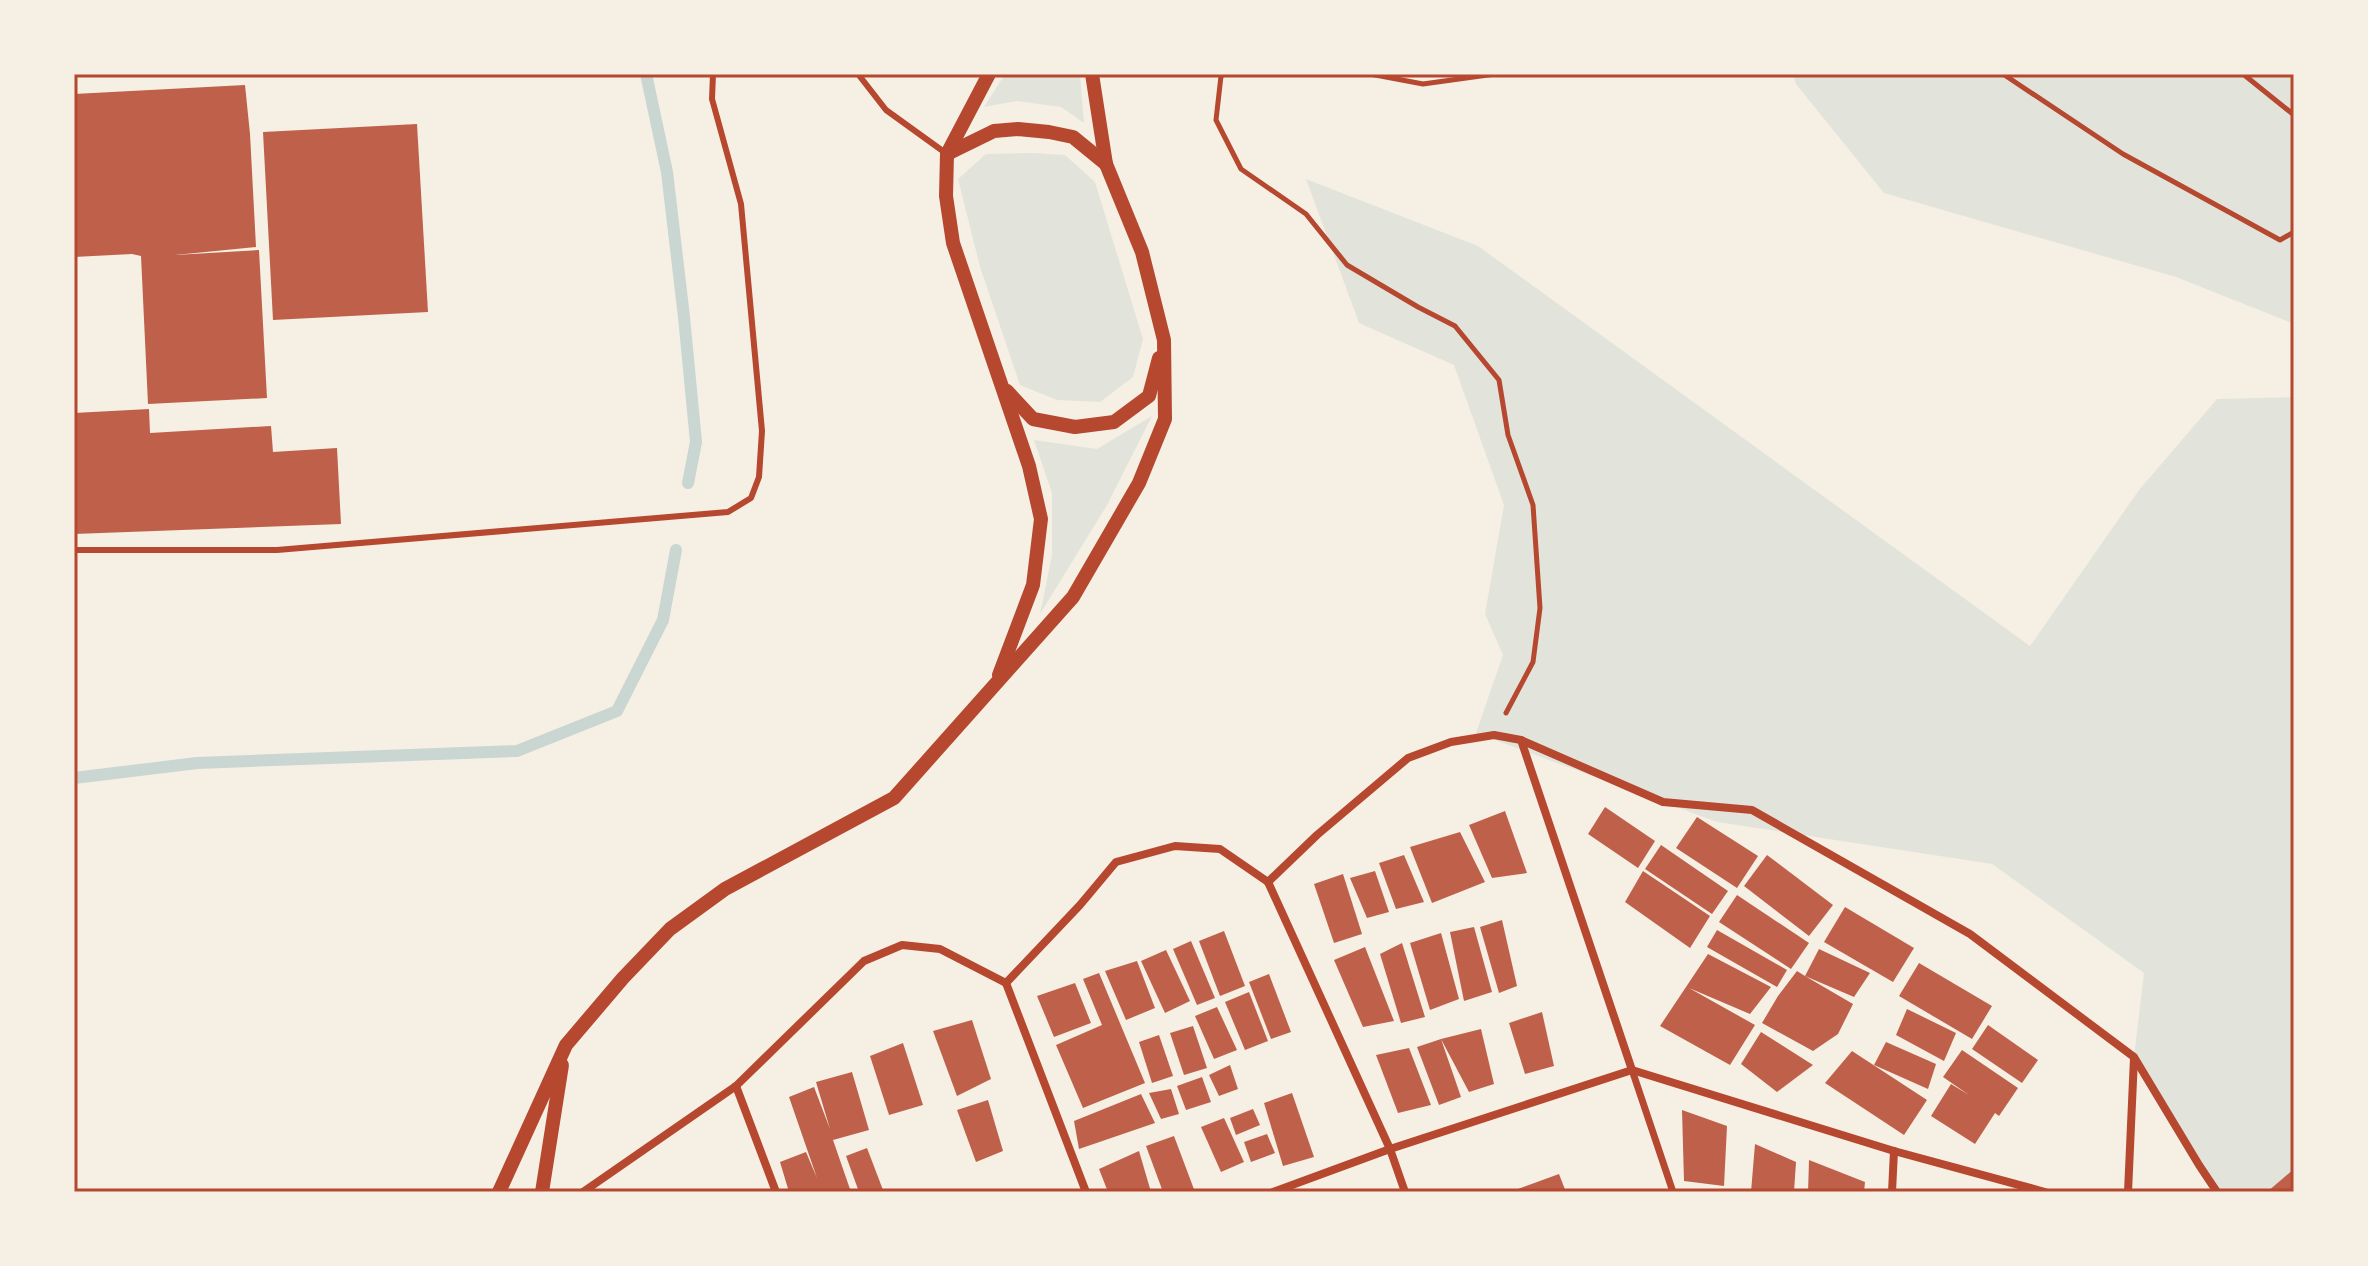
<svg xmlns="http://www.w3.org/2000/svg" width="2368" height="1266" font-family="Merriweather,serif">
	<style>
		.green { fill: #e2e4dc }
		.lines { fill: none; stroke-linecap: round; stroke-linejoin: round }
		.stream { stroke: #c9d6d2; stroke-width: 12 }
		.building { fill: #bf614a }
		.path { stroke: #b5482f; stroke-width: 5 }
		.service { stroke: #b5482f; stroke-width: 6 }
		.pedestrian { stroke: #b5482f; stroke-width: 7 }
		.minor { stroke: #b5482f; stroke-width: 8 }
		.tertiary { stroke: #b5482f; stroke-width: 14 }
		.neatline { fill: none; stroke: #b5482f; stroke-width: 3 }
	</style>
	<rect width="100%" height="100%" fill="#f6efe4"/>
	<g class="green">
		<polygon points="1005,74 1080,74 1084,123 1061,107 1017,101 984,107"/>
		<polygon points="1793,74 2294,74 2294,324 2176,277 1884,193 1796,84"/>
		<polygon points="1033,153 1065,155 1095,182 1143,339 1133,377 1100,402 1057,400 1020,385 980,267 958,179 986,154"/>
		<polygon points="1306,179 1478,246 2030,646 2139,490 2217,399 2294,397 2294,1192 2217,1192 2134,1057 2144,973 1992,864 1717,822 1476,733 1503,655 1485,614 1504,505 1454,365 1359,323"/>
		<polygon points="1152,416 1107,505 1040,614 1052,555 1052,493 1034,440 1097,449"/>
	</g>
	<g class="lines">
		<g class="stream">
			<polyline points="646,74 667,172 684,317 696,442 688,483"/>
			<polyline points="74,778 197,763 517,751 617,711 663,620 676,550"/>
		</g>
	</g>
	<g class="building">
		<polygon points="245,85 250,134 256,247 175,255 259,250 267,398 148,404 141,256 132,254 74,257 74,94"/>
		<polygon points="417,124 428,312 273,320 263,132"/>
		<polygon points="149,409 150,433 271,426 273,452 337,448 341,524 74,534 74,413"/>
		<polygon points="1605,807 1655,841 1638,868 1588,834"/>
		<polygon points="1505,811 1527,873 1492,878 1469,825"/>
		<polygon points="1697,817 1758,856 1737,888 1676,848"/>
		<polygon points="1460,832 1485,882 1432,903 1410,847"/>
		<polygon points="1661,845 1728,891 1712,914 1645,869"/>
		<polygon points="1404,855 1424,902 1396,909 1379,863"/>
		<polygon points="1767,855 1833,905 1809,936 1744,886"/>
		<polygon points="1375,871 1389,912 1367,918 1350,878"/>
		<polygon points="1643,871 1710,916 1690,948 1625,902"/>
		<polygon points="1343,874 1362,934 1334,943 1314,884"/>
		<polygon points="1737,895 1809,943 1791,969 1719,922"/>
		<polygon points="1845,907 1914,948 1893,982 1824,942"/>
		<polygon points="1502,920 1517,986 1499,993 1480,927"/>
		<polygon points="1474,927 1492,992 1464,1001 1450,932"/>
		<polygon points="1717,930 1787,970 1777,987 1707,947"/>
		<polygon points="1224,931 1245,986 1220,996 1199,941"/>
		<polygon points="1441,933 1459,999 1430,1010 1410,943"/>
		<polygon points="1191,941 1215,998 1197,1005 1173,949"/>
		<polygon points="1402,943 1425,1017 1401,1023 1380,954"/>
		<polygon points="1365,947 1394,1021 1363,1027 1334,960"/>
		<polygon points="1819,949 1870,973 1854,997 1805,976 1853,1004 1838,1034 1813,1051 1762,1023 1778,996 1797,971 1805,976"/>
		<polygon points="1166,950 1190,1001 1165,1013 1141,961"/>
		<polygon points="1708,954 1771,987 1750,1014 1689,988 1755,1025 1730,1065 1660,1026"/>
		<polygon points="1137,961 1155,1008 1126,1020 1105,971"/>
		<polygon points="1919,963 1992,1006 1972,1039 1899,996"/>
		<polygon points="1099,973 1145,1083 1083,1108 1056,1045 1102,1025 1083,979"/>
		<polygon points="1269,974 1291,1032 1271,1039 1249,982"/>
		<polygon points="1075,983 1091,1023 1054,1037 1037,996"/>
		<polygon points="1249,992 1268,1041 1245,1050 1225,1002"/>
		<polygon points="1217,1007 1237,1050 1214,1059 1195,1016"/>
		<polygon points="1907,1009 1956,1033 1944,1061 1896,1035"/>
		<polygon points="1542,1012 1554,1066 1525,1074 1509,1023"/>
		<polygon points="972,1020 991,1079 957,1096 933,1031"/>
		<polygon points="1988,1025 2038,1060 2022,1083 1972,1049"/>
		<polygon points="1193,1026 1207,1068 1184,1075 1170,1033"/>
		<polygon points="1481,1029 1494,1084 1469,1092 1441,1039 1461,1097 1439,1105 1417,1047 1441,1039"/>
		<polygon points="1761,1032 1813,1065 1777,1092 1741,1064"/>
		<polygon points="1159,1035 1173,1076 1152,1083 1139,1042"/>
		<polygon points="1886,1042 1936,1064 1928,1089 1874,1065"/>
		<polygon points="903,1043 923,1105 889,1115 870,1056"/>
		<polygon points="1409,1048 1431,1105 1398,1113 1376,1055"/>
		<polygon points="1962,1050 2018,1088 1999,1116 1995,1113 1975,1144 1931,1116 1951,1084 1969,1095 1943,1077"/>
		<polygon points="1852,1051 1927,1100 1904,1135 1825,1083"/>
		<polygon points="1230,1065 1238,1089 1219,1096 1209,1075"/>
		<polygon points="852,1072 869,1130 833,1140 851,1192 789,1192 780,1162 806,1152 817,1178 789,1097 814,1087 830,1129 816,1082"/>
		<polygon points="1202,1077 1211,1102 1186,1110 1177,1086"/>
		<polygon points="1171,1089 1179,1114 1161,1119 1149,1093"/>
		<polygon points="1292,1093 1314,1157 1283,1166 1264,1103"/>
		<polygon points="1141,1094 1155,1123 1079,1149 1074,1121"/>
		<polygon points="988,1100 1003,1151 976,1162 957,1110"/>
		<polygon points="1253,1109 1260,1125 1236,1135 1230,1118"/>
		<polygon points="1682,1110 1727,1126 1724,1186 1684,1181"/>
		<polygon points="1224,1118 1244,1162 1221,1172 1201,1127"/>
		<polygon points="1267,1134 1275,1153 1251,1162 1244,1142"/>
		<polygon points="1174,1136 1195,1192 1163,1192 1146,1146"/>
		<polygon points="1755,1144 1796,1162 1794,1192 1751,1192"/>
		<polygon points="867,1148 883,1190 878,1192 859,1192 846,1156"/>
		<polygon points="1139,1151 1151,1192 1108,1192 1099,1169"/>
		<polygon points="1809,1160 1865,1182 1864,1192 1808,1192"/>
		<polygon points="2294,1169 2294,1192 2267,1192"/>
		<polygon points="1559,1174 1566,1192 1510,1192"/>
	</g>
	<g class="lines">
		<g class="path">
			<polyline points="1225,74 1221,76 1216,120 1241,169 1306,214 1347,265 1418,307 1455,326 1499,380 1508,435 1533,505 1540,608 1533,662 1506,713"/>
			<polyline points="1370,74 1423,84 1495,74"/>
			<polyline points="2003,74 2123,154 2280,240 2294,232"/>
			<polyline points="2243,74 2294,115"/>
		</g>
		<g class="service">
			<polyline points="858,74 886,110 947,154"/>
			<polyline points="74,550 277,550 728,512 751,498 759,477 762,431 741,204 712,99 713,74"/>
		</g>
		<polyline class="pedestrian" points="1632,1070 1673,1192"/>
		<g class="minor">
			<polyline points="1521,740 1632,1070"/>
			<polyline points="1268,882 1317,835 1408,758 1451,742 1494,735 1521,740 1663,802 1752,810 1970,934 2134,1057 2199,1165 2217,1192"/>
			<polyline points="1268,882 1390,1149 1405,1192"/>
			<polyline points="1006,983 1080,905 1116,862 1175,846 1220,849 1268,882"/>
			<polyline points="1006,983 1086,1192"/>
			<polyline points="736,1086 776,1192"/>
			<polyline points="583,1192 736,1086 864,961 902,945 940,949 1006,983"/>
			<polyline points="1273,1192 1390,1149 1632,1070 1894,1151 2045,1192"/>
			<polyline points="1892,1192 1894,1151"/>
			<polyline points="2128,1192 2134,1058"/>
		</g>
		<g class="tertiary">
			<polyline points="989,74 947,154 946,196 953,243 1029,466 1041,519 1033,585 999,675"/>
			<polyline points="947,154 994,131 1018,129 1049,132 1073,137 1106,164"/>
			<polyline points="1007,391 1033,419 1075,427 1114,422 1149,396 1159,358"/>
			<polyline points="499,1192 566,1045 623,978 670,929 725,889 894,798 1073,597 1139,483 1165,419 1164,340 1142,252 1106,164 1092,74"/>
			<polyline points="542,1192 562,1065"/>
		</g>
	</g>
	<rect width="2368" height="1266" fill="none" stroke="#f6efe4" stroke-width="152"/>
	<rect x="76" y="76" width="2216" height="1114" class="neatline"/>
</svg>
